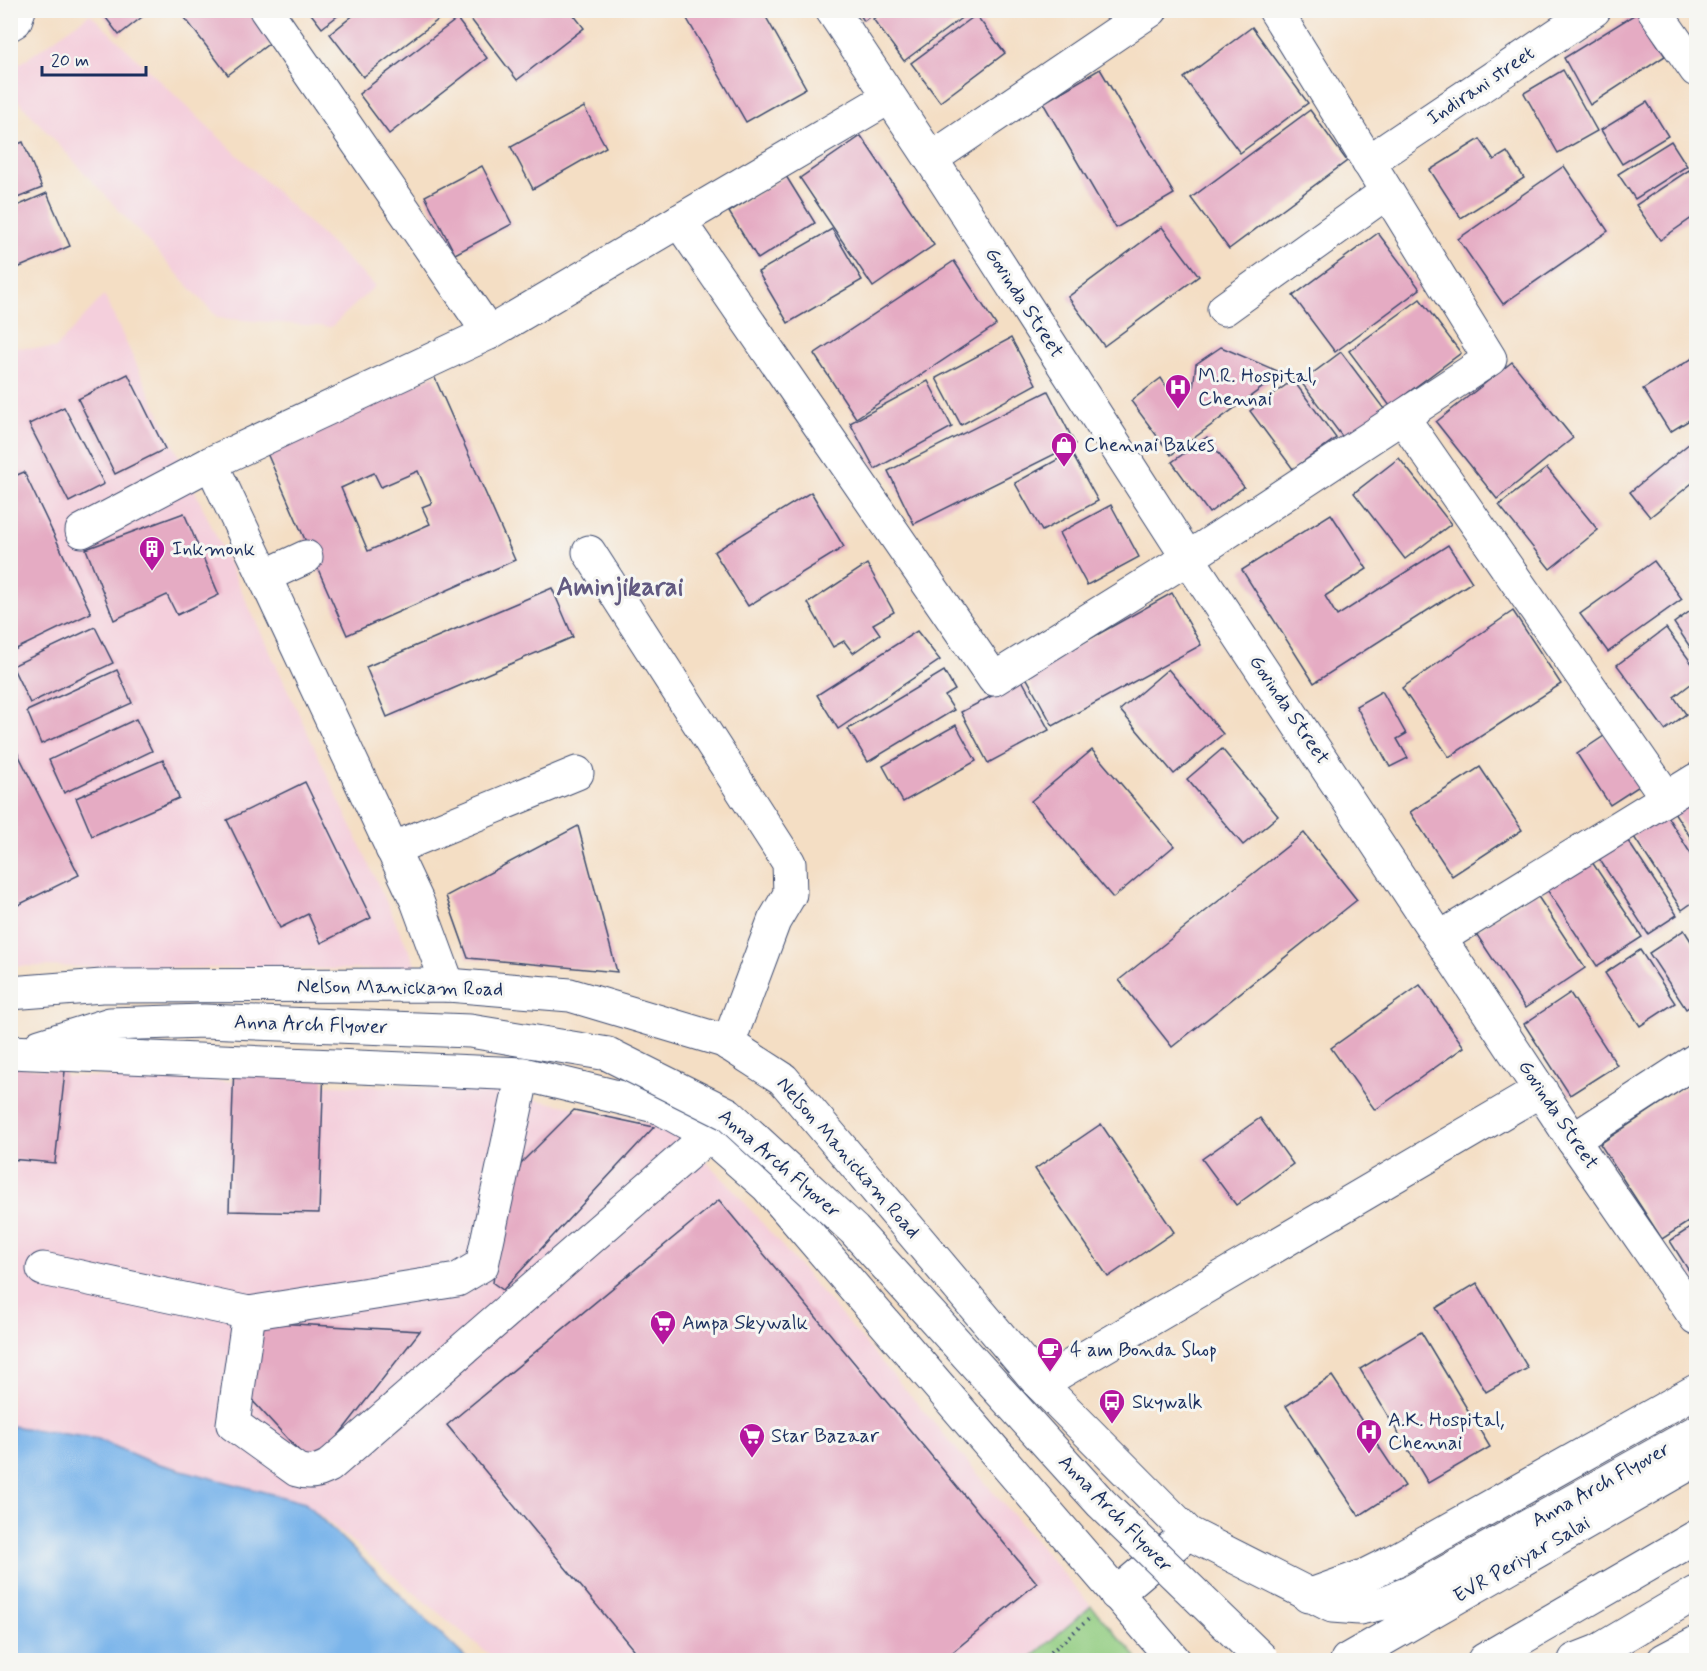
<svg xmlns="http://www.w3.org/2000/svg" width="1707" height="1671" font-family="Mynerve,sans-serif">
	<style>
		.built { fill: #f4cfdc }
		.green { fill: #91cc80; stroke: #567e6f; stroke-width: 1.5 }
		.water { fill: #79b4ea; stroke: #4a72a4; stroke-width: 1.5 }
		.building { fill: #e5abc3; fill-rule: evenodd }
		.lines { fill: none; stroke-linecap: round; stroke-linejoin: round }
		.minor-casing { stroke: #3c496d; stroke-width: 35 }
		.major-casing { stroke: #3c496d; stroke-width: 35 }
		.path { stroke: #3c496d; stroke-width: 4; stroke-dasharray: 1.5 4.5; stroke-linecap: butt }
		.minor { stroke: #fff; stroke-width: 33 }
		.major { stroke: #fff; stroke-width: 33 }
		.major-bridge-casing { stroke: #3c496d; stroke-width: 35; stroke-linecap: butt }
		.major-bridge { stroke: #fff; stroke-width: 33 }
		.labels { text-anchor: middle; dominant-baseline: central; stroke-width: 6; stroke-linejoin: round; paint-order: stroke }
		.street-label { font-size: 20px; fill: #1b2f5e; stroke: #f6f6f2 }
		.poi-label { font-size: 20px; fill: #1b2f5e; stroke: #f6f6f2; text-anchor: start }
		.district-label { font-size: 26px; font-weight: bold; fill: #625a81; stroke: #f6f6f2 }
	</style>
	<rect width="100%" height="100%" fill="#f6f6f2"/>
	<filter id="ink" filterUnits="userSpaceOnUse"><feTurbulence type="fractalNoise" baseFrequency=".0167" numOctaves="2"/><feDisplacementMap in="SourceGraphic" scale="12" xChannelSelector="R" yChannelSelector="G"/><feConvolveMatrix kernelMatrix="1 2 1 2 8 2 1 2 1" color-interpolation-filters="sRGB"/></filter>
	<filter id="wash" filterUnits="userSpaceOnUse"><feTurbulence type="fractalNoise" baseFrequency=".008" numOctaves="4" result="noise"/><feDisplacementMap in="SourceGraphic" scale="24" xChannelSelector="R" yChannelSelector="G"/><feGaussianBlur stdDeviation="1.35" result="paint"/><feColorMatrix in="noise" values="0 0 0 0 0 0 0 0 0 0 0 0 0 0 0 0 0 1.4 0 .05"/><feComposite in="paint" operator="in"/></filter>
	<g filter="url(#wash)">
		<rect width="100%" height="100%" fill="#f4dec4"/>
		<g class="built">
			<polygon points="90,14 375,286 331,327 218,318 11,93 11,70"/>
			<polygon points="104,295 418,970 11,966 11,347 55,349"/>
			<polygon points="11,1074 488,1090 673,1128 733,1189 1091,1606 1028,1660 496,1660 305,1503 148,1461 97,1439 11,1426"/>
		</g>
		<polygon class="green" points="1091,1606 1139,1660 1028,1660"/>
		<polygon class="water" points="11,1426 98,1439 148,1461 305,1503 468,1660 11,1660"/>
		<g id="blocks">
			<g class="building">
				<polygon points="100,10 151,10 119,35"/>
				<polygon points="179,10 247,10 271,42 228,75"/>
				<polygon points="308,10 345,10 322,28"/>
				<polygon points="360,10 439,10 443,16 363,77 330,34"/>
				<polygon points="464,10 570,10 584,28 517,80"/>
				<polygon points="682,10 762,10 806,88 746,122"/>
				<polygon points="857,10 878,10 864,21"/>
				<polygon points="885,10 972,10 904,61 873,19"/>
				<polygon points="1689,10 1696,10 1696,20"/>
				<polygon points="1637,13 1665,56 1590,105 1564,58"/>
				<polygon points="976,15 1005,53 940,102 911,63"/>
				<polygon points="457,19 487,58 389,134 359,94"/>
				<polygon points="1252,27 1308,103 1240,153 1184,78"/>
				<polygon points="1100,69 1174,194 1116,228 1043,103"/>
				<polygon points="1563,70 1597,131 1558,153 1524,93"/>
				<polygon points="1647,102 1668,136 1622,164 1601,130"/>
				<polygon points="584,107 606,147 533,189 511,147"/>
				<polygon points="1310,110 1347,161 1229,249 1191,198"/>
				<polygon points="861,136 934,245 873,287 800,178"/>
				<polygon points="1480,139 1494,160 1507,152 1524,178 1461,218 1430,170"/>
				<polygon points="1671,141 1687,166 1635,199 1618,174"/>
				<polygon points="23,142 42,188 10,201 10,147"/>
				<polygon points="482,166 512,224 455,254 425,196"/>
				<polygon points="1564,166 1608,231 1503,304 1458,239"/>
				<polygon points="1689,170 1696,181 1696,215 1660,240 1636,205"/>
				<polygon points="786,176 815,223 758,259 729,212"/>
				<polygon points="47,193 70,246 10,271 10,209"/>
				<polygon points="1162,227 1199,276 1104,346 1068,297"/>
				<polygon points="832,229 862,280 788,323 758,272"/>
				<polygon points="1378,233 1420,289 1335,352 1293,296"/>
				<polygon points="954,261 996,325 856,418 814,354"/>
				<polygon points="1420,299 1461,353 1390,406 1349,351"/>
				<polygon points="1011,338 1036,384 961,425 936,378"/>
				<polygon points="1221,347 1282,373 1171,455 1131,401 1161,378 1172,395 1193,388 1196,364"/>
				<polygon points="1341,352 1384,409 1344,439 1301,382"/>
				<polygon points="1696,356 1696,416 1670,432 1643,389"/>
				<polygon points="1512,362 1573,438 1497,499 1436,422"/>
				<polygon points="128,374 165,449 115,474 78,399"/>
				<path d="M434,376L515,560L347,635L266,451ZM418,471L432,503L422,507L430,524L368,551L341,488L374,473L381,487Z"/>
				<polygon points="1293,380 1336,438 1293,469 1250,411"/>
				<polygon points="928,381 952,427 875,469 850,423"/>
				<polygon points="1048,391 1075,444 914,524 888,471"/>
				<polygon points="64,407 104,484 69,502 29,424"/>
				<polygon points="1207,437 1244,487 1209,513 1172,462"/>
				<polygon points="1696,438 1696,480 1650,517 1630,492"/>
				<polygon points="1071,452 1098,501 1042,531 1015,483"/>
				<polygon points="1399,458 1451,524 1405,559 1354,493"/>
				<polygon points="1547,468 1598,530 1550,569 1499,505"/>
				<polygon points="24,472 91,613 10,652 10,478"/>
				<polygon points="811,492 844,547 748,606 714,552"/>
				<polygon points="1111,505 1139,557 1087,585 1059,533"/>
				<polygon points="184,513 219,595 177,615 167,595 114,620 86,549"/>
				<polygon points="1331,514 1367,569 1325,596 1337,616 1448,545 1472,582 1314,683 1242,570"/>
				<polygon points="1654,561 1682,599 1608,652 1580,614"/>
				<polygon points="867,564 894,612 873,624 880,634 853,653 844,641 833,647 808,603"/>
				<polygon points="552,588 573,637 387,717 366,667"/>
				<polygon points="1172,593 1201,645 1053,726 1025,675"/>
				<polygon points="1696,607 1696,656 1674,623"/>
				<polygon points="1513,611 1561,684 1449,757 1402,688"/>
				<polygon points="95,627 113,663 30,703 12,666"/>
				<polygon points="1666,628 1696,669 1696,680 1674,697 1686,714 1665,730 1617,665"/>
				<polygon points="917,631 940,660 838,729 817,695"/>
				<polygon points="1168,669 1223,734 1174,774 1120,710"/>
				<polygon points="117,670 132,703 41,744 27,711"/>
				<polygon points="944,671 955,690 945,696 954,710 868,762 848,729"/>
				<polygon points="1022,680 1049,730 988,763 961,712"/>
				<polygon points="1382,691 1406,734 1397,739 1408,758 1390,767 1356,706"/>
				<polygon points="136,719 152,751 64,793 49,760"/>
				<polygon points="956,725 976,761 903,802 883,766"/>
				<polygon points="1610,732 1644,783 1610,805 1577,754"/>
				<polygon points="10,738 79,875 10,909"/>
				<polygon points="1222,749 1278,816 1243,845 1187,779"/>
				<polygon points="1092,750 1174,846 1113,898 1031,801"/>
				<polygon points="163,760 179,798 92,836 76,798"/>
				<polygon points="1480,767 1522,830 1452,876 1410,812"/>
				<polygon points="305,782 371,918 321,943 308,914 280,928 227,820"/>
				<polygon points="1696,798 1696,846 1674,812"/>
				<polygon points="1665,813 1696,862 1696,900 1682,910 1632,834"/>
				<polygon points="578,826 617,972 468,958 446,896"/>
				<polygon points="1304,833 1357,900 1172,1047 1119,980"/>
				<polygon points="1626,838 1677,915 1648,934 1598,857"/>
				<polygon points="1590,859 1642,937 1597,966 1546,888"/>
				<polygon points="1535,892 1585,968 1525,1008 1475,932"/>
				<polygon points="1684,930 1696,949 1696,1002 1686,1009 1649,953"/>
				<polygon points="1640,950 1675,1003 1640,1026 1605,973"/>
				<polygon points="1420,985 1464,1047 1375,1110 1331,1048"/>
				<polygon points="1570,993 1617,1065 1570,1095 1524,1024"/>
				<polygon points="234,1063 324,1066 319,1213 229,1211"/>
				<polygon points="10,1066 65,1071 55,1163 10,1159"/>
				<polygon points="1696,1080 1696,1217 1662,1239 1600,1144"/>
				<polygon points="574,1110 654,1127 503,1290 493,1283 507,1177"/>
				<polygon points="1260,1118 1293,1164 1236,1205 1202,1159"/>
				<polygon points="1101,1124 1174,1232 1108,1277 1035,1169"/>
				<polygon points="719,1200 1037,1583 943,1660 642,1660 447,1425"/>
				<polygon points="1696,1224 1696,1282 1670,1241"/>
				<polygon points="1477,1283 1528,1368 1486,1392 1436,1308"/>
				<polygon points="257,1322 420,1331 314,1467 249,1397"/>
				<polygon points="1421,1332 1490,1447 1428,1483 1360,1369"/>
				<polygon points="1332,1376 1405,1486 1359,1516 1286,1406"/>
			</g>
		</g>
	</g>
	<g filter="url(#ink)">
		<use href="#blocks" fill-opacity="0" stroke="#3c496d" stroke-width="1.5"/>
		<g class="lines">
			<g class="minor-casing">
				<g id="minor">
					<polyline points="266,10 489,333"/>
					<polyline points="832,10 931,159 1188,558 1573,1140 1696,1318"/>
					<polyline points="1654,10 1696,70"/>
					<polyline points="10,24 15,21 19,10"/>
					<polyline points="931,159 1151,10"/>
					<polyline points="1368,162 1594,10"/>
					<polyline points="679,221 994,679 1188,558 1490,359 1275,10"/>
					<polyline points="1224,309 1387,192"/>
					<polyline points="1403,418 1667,798"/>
					<polyline points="211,463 417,901 448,985"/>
					<polyline points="82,531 211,463 489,333 888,98"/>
					<polyline points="589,552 789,863 790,894 774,921 728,1044"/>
					<polyline points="265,576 306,557"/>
					<polyline points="392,849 577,773"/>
					<polyline points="1440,938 1696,780"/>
					<polyline points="1573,1140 1696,1060"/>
					<polyline points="43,1269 249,1313 457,1280 482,1265 523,1074"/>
					<path d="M249,1313L233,1424L297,1470C310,1474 317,1472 329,1466L709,1135"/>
					<polyline points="1040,1384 1541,1090"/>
				</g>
			</g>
			<g class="major-casing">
				<g id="major">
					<polyline points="10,993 102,986 448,985 570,995 724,1041 783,1079 1040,1384 1188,1533 1332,1606 1359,1608 1383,1603 1411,1592 1696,1432"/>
					<polyline points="40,1046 110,1024 204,1021 470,1031 608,1054"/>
					<polyline points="10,1052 523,1074 659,1107 709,1135 767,1186 1174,1660"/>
					<polyline points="1116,1594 1180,1540"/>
					<polyline points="1308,1596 1366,1575 1392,1562 1696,1391"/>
					<polyline points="1347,1660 1696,1460"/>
					<polyline points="1484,1660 1696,1537"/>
					<polyline points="1575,1660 1598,1651 1696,1593"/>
					<polyline points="1664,1660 1696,1643"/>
				</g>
			</g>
			<polyline class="path" points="1042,1660 1091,1617"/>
			<use href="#minor" class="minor"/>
			<use href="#major" class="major"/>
			<g class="major-bridge-casing">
				<polyline id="major-bridge" points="608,1054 728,1114 854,1230 1101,1503 1263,1660"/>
			</g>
			<use href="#major-bridge" class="major-bridge"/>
		</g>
	</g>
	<defs>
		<g id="hospital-pin" transform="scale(1.35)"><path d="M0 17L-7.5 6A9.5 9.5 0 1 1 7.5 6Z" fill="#b5179e" stroke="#f6f6f2"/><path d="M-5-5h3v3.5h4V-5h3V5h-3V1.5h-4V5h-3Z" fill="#fff"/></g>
		<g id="shop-pin" transform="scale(1.35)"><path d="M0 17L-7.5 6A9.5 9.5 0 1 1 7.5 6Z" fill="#b5179e" stroke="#f6f6f2"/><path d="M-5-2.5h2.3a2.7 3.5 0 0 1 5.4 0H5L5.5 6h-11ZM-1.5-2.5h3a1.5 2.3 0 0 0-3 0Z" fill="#fff"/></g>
		<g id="building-pin" transform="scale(1.35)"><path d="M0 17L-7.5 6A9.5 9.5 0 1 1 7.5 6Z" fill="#b5179e" stroke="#f6f6f2"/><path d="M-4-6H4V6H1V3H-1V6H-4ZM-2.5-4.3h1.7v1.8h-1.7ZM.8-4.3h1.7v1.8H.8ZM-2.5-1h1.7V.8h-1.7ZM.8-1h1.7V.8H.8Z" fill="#fff"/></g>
		<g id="supermarket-pin" transform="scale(1.35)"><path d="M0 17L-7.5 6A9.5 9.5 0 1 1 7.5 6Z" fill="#b5179e" stroke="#f6f6f2"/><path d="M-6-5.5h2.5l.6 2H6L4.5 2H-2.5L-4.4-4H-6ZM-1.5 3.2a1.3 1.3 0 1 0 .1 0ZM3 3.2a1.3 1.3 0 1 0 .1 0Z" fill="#fff"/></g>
		<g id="cafe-pin" transform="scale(1.35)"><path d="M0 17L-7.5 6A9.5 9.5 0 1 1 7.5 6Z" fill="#b5179e" stroke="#f6f6f2"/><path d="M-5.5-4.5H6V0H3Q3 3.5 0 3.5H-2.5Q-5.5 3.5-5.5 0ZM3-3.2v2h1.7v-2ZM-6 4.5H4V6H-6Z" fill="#fff"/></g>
		<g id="bus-pin" transform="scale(1.35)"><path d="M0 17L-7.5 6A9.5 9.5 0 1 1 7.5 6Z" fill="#b5179e" stroke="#f6f6f2"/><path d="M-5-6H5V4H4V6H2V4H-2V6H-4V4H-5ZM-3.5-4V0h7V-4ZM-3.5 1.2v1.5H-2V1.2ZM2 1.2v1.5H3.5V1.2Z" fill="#fff"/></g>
	</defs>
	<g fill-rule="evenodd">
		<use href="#hospital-pin" x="1178" y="387"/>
		<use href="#shop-pin" x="1064" y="445"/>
		<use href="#building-pin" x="152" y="549"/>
		<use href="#supermarket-pin" x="663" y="1323"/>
		<use href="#cafe-pin" x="1050" y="1350"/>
		<use href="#bus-pin" x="1112" y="1402"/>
		<use href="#hospital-pin" x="1369" y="1432"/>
		<use href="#supermarket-pin" x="752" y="1436"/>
	</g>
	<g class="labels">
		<g class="street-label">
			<text transform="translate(1481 86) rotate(-34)">Indirani street</text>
			<text transform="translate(1024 303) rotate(57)">Govinda Street</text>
			<text transform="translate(1289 710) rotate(56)">Govinda Street</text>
			<text transform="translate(400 988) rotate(1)">Nelson Manickam Road</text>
			<text transform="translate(311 1025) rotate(2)">Anna Arch Flyover</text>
			<text transform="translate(1558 1115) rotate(56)">Govinda Street</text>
			<text transform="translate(848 1158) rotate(49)">Nelson Manickam Road</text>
			<text transform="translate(779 1164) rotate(41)">Anna Arch Flyover</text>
			<text transform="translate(1601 1485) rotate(-29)">Anna Arch Flyover</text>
			<text transform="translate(1115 1514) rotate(46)">Anna Arch Flyover</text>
			<text transform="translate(1522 1560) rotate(-30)">EVR Periyar Salai</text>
		</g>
		<g class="poi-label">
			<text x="1198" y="376">M.R. Hospital,<tspan x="1198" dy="23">Chennai</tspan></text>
			<text x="1084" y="445">Chennai Bakes</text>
			<text x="172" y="549">Inkmonk</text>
			<text x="682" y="1323">Ampa Skywalk</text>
			<text x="1070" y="1350">4 am Bonda Shop</text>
			<text x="1132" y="1402">Skywalk</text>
			<text x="1388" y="1420">A.K. Hospital,<tspan x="1388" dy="23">Chennai</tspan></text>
			<text x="771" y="1436">Star Bazaar</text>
		</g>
		<g class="district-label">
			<text x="620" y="588">Aminjikarai</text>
		</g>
	</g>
	<rect width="1707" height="1671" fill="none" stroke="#f6f6f2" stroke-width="36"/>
	<path d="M42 66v9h104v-9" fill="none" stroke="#1b2f5e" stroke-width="3"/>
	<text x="51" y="66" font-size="18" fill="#1b2f5e" stroke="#f6f6f2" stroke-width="4.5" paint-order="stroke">20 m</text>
</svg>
